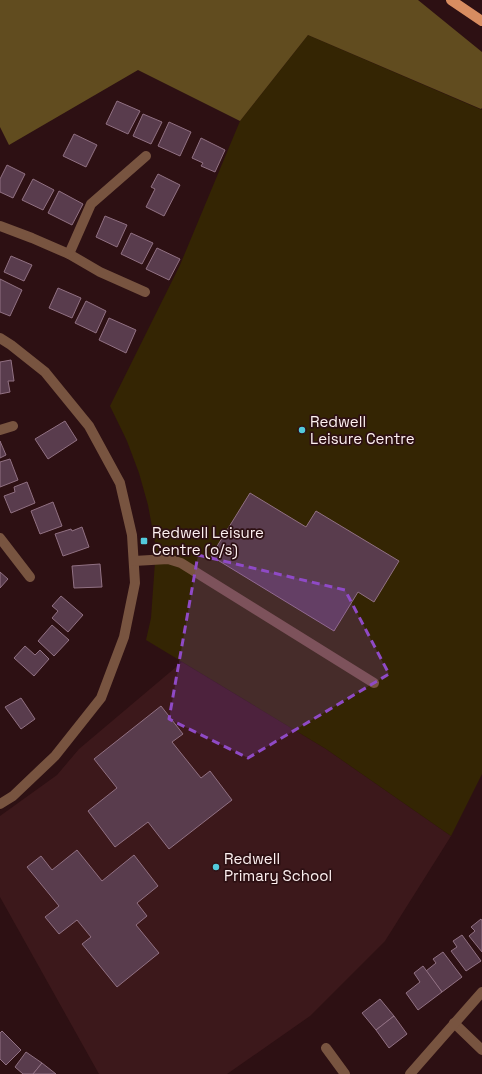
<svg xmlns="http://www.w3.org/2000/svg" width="482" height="1074" font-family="'Space Grotesk',sans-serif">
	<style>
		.built { fill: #3c181b }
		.green { fill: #342503 }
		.forest { fill: #614c1f }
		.building { fill: #593c4d; stroke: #917183 }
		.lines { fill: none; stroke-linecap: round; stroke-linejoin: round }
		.minor { stroke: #785440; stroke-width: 10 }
		.major { stroke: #d88d61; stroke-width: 10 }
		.marked { fill: #8f4ac6; fill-opacity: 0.2; stroke: #8f4ac6; stroke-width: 3; stroke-dasharray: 8 5; stroke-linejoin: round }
		.poi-dot { fill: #53cadc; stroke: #2d1013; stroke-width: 1.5 }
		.labels { text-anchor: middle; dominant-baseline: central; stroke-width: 3.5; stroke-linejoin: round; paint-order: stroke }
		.poi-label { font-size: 15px; fill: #fef1f1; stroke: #2d1013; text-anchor: start }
	</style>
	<rect width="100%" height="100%" fill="#2d1013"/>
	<polygon class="built" points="182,662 326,749 451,836 385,941 310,1016 227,1074 99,1074 0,897 0,816 57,775 79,749"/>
	<polygon class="green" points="308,35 482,110 482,774 451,836 326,749 146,640 151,618 156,548 148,505 139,473 127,441 110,406 180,265 240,121"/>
	<polygon class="forest" points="0,0 418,0 482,52 482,108 481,109 308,35 240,121 138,70 9,145 0,127"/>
	<g class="building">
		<polygon points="117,101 140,111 128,134 106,124"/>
		<polygon points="143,114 162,122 151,144 133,136"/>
		<polygon points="169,122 191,132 180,156 158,146"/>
		<polygon points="74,134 97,145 86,167 63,156"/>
		<polygon points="201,138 225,150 215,172 201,166 203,163 192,158"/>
		<polygon points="7,165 25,174 13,198 0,192 0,179"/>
		<polygon points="158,174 180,185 164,216 146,207 155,189 151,187"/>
		<polygon points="33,179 54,190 43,210 22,200"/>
		<polygon points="59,191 83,204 72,225 48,213"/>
		<polygon points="105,216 127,225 117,247 96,237"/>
		<polygon points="131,233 153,243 142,264 121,254"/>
		<polygon points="157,248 180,259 169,280 146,269"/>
		<polygon points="11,256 32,265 24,281 4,272"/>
		<polygon points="0,279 22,290 10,316 0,312"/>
		<polygon points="58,288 81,298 72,318 49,308"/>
		<polygon points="86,301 106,311 96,333 75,323"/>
		<polygon points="109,318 136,330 126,353 99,340"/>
		<polygon points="11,360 14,381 8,381 10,392 0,394 0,362"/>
		<polygon points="65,421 77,440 48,459 35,439"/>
		<polygon points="0,441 6,455 0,458"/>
		<polygon points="10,459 18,480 0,487 0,462"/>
		<polygon points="27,482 35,503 11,513 4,496 15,492 14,487"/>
		<polygon points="250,493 306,527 316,511 399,561 374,602 358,592 334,631 211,556"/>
		<polygon points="53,502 62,526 40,534 31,511"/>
		<polygon points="82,527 89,547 63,556 55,534 71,529 72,531"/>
		<polygon points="100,564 102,587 74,588 72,566"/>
		<polygon points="0,572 8,579 0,588"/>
		<polygon points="61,596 83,615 68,632 52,618 58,611 52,606"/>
		<polygon points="52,625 69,640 54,656 38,641"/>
		<polygon points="25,646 35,655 40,650 49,659 34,676 14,658"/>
		<polygon points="21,698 35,719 21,729 5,707"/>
		<polygon points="161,706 183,734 172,742 201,778 210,771 232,800 169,849 148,822 115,847 88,811 117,788 94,759"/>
		<polygon points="77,850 102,881 134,855 158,886 137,903 147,916 136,925 159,953 117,987 82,944 91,937 77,920 59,934 45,917 59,906 27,867 41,856 52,870"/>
		<polygon points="481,919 482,921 482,952 469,936 475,931 471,927"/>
		<polygon points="462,935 481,961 466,971 451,951 457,947 453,941"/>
		<polygon points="443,952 462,977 442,992 426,971 436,963 433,959"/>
		<polygon points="423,966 442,992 418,1010 406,993 420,982 414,973"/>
		<polygon points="380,999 394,1016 376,1030 362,1013"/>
		<polygon points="394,1016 407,1034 389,1048 376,1030"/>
		<polygon points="2,1031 21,1050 6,1065 0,1059 0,1033"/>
		<polygon points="26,1052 42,1063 33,1074 23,1074 15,1067"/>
		<polygon points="42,1063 56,1074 33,1074"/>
	</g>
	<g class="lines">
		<g class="minor">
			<polyline points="0,226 32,238 69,254 100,272 145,292"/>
			<polyline points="69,254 91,204 146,156"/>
			<polyline points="0,338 11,345 45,372 89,426 120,483 132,535 135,583 124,637 101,698 55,756 13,796 0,804"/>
			<polyline points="0,430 13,426"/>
			<polyline points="0,538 30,577"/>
			<polyline points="134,561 168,559 181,563 374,683"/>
			<polyline points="454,1023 482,1050"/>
			<polyline points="326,1048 345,1074"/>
			<polyline points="410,1074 482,992"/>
		</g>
		<polyline class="major" points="451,0 482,21"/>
	</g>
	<path class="marked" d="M198,555L345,590L389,674L248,758L169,719Z"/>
	<g class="poi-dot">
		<circle cx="302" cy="430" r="4"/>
		<rect x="140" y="537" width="8" height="8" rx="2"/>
		<circle cx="216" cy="867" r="4"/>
	</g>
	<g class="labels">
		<g class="poi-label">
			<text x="310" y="421">Redwell<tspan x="310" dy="17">Leisure Centre</tspan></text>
			<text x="152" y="532">Redwell Leisure<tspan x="152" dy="17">Centre (o/s)</tspan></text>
			<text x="224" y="858">Redwell<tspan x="224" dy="17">Primary School</tspan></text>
		</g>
	</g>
</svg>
